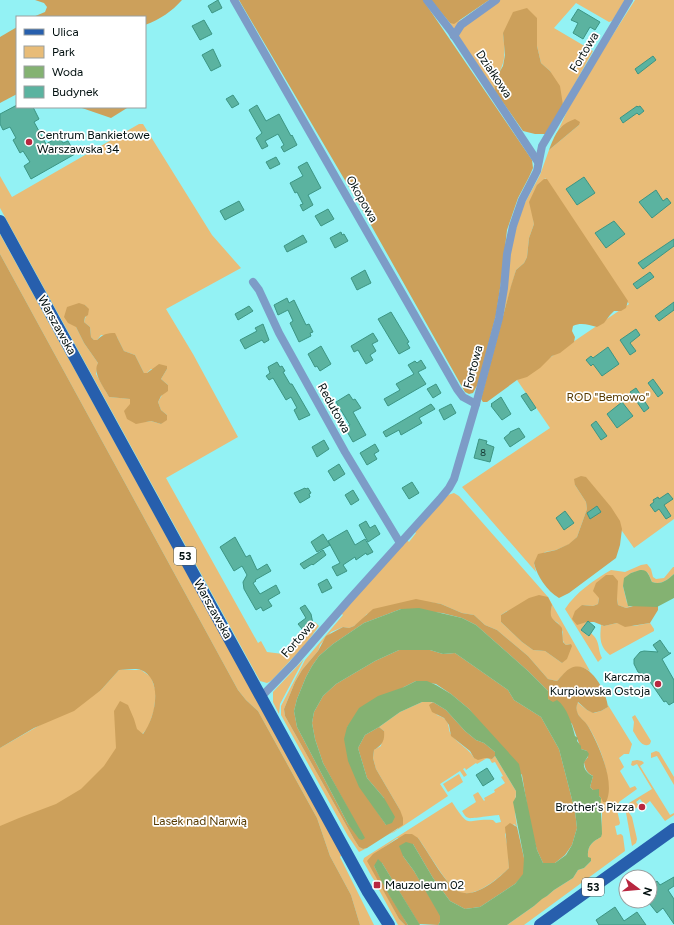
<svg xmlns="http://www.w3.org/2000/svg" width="674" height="925" font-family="Figtree,sans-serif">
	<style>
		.green { fill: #e8bc78; fill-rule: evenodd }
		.forest { fill: #cca05b }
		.water { fill: #84b272 }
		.building { fill: #5bb3a0; stroke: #3c9583 }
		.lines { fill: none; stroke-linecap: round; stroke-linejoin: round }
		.street { stroke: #7d9cc7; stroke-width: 8 }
		.primary { stroke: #275fad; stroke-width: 12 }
		.poi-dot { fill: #b82740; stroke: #fff; stroke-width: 1.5 }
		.labels { text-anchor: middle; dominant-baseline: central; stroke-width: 3.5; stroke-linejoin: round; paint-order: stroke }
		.number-label { font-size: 10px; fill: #173833 }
		.shield { fill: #fff; stroke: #4c5757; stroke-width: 1 }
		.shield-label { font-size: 11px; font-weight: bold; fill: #000f0f }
		.street-label { font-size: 12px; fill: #000f0f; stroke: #fff }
		.poi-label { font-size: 12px; fill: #000f0f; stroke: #fff; text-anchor: start }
		.park-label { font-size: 12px; fill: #573a00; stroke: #fff }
	</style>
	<rect width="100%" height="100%" fill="#93f2f4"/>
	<g class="green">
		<path d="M489,0H625L612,21L609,22L576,3L554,28L593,51L563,105L550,71L541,63L537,46V18L503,33C504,44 506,56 502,66C497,79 494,76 495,91L450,23L462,20Z"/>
		<polygon points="635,0 674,0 674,519 634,548 584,477 575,485 586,502 587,509 577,537 570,544 556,550 545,552 534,563 536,572 462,487 550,428 517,380 629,304 545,178 533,216 534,224 529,238 527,257 524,263 516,270 502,319 509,257 520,212 540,175 549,150 579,125 561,127 554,139 572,101 584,80"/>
		<path d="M139,124H143L212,235L241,268L166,309L193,354L238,437L166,478L258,643L261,641L267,652L283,654L315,622L319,626L305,645L271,681L267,683L260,681L0,208V176L12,197ZM85,305L88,309L84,322L90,327L91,337L94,340H97L101,335L117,337L124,351L135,355L144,373H147L151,369H167L161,379L168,385L158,402L161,410L167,415L161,424L151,421L145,422L130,404L131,399L109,397L96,374L98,363L84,343L76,327Z"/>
		<polygon points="0,234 342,855 340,857 374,925 360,925 351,895 330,856 317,818 258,711 246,700 238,690 12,276 0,254"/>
		<path d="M454,493L459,496L548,597L590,671C573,662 569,670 557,681L548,679L528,656L497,630L485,625L474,615L462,613L441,604L428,602L367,614L362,620L354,626L349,628L343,627L331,632L320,645L318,651L302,670L295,682L284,709L285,716L354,839L359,847L363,849L367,848L359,852L348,836L281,715V706L305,660L343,615L341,613L407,540L409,542L416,533L414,531L448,495ZM552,605L550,613V618L558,623L563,632C562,638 562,641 566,645L571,644L562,663L545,651L533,650L522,642L501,622V615L507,611Z"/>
		<path d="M647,564L651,569L653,577L656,579L664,578L673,567H674V574C667,580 662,585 652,582L648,573L642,570L631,573L623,586L627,603L631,606L626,608L618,605L617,599L599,598L598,604L593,606L582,605L577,624L587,622L581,630L588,636L591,633C601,642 597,648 602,658L598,662L565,609C576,592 594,580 611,570L625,572L641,565Z"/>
		<path d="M617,623L634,626L650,623L654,629V631L610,655C599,646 600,637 601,625L604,626Z"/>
		<polygon points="304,659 280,704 279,714 273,702 273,692"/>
		<polygon points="119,670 141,670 151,677 156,692 154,710 148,728 93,785 0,841 0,748 101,690"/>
		<path d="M422,702H433L431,703L437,715C454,721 445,729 453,737C460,745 469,749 474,758H487L477,764L476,763L466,770L465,768L463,769L467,775L464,777L460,771L440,784L448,796L394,832L387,835L398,829L400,810L376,769L373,758L374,750L381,746L384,731L379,727L400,712Z"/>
		<path d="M577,702L587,710L594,713L601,711L608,707V705L632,744L629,754H624L619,758L624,767L620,771L630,788L635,786L637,789L619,802L617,810L620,823L619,825L615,826L617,835L621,834L623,836L625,851L524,925H507L534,906L542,898L547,896L554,890L573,878L578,870L584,868L591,861L588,857C587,846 592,842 601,837L602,813C595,799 609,782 606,770C603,755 596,739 588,726C585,722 580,718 578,714C575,710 577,706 577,702Z"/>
		<path d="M635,715L651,741L650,744C642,749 637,737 633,731L634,722L632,717Z"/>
		<polygon points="656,751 659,752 674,777 674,785 657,756 651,758 651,753"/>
		<path d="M495,756L516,791L515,813L517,827L514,824L505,834L508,849L509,868C499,878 474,899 459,892C446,885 428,851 418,838H397L383,848L368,861L399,919L405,925H398L378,888L379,887L372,877L363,861L364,858L452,802C471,831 464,818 493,820L496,823L501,822L499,815C495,815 470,819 469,818C465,817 464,814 462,811L476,802L473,795L478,792L484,801L485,800L484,798L495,792L494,790L505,783L501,777L503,776L495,762L492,763L489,758L492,759Z"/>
		<polygon points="637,760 642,761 644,763 640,766 670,815 674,813 674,815 665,821 650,801 645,805 640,799 636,802 639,806 632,811 628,807 629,803 652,789 637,764 633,766 631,765 632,761"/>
		<polygon points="459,774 463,782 448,792 443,784"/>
		<polygon points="625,807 632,817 637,839 636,843 632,846"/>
	</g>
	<g class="forest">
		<path d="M35,0H182C171,12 161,19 145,25V17H33L45,12L47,7L44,3Z"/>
		<polygon points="239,0 423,0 532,160 533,168 529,177 518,198 507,230 501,282 496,315 478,384 473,393 469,394 465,392 363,211"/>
		<polygon points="431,0 489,0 454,24 450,23"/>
		<polygon points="527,8 537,18 537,46 541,63 550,71 560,86 563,105 546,134 535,134 523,131 495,91 494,81 503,66 505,55 503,33 513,12"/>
		<polygon points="17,27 17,94 0,103 0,37"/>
		<polygon points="79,107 127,107 127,108 111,118"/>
		<path d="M575,119L580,122L579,125L549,150C555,135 558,125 575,119Z"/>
		<path d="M544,179H547L628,301L626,308L621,311H614L610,315L604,323L597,327C589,325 581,322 573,326L572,331L575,337L574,342L560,353L552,356L540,368L527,377L517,380L487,402H483L481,399L511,286L516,270L524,263L527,257L529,238L534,224L529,202L537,185Z"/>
		<path d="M0,254L238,690L246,700L258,711L317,818L330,856L351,895L360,925H0V826L19,818L56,804L81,789L104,766L116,748L114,711L120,701L128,705L134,719L137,729L143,734C155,719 164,679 141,670C135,668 126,670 119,670L101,690L74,711L34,728L0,748Z"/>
		<path d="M79,303L85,305L89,309L88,315L85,317L84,322L90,327L91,337L94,340H97C103,334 107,333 115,333L124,351L135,355L144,373H147L159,364L167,366V369L161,379L168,385V391L161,396L158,402L161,410L167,415V420L161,424L151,421L136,424L127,419L124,411L130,404V399L109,397C104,387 92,373 98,363L84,343L76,327L68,323L64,317L67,307Z"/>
		<path d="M581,476L586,477L611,507L620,521L622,529L620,545L616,558L569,593L559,598C547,591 537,576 534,563L538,554L556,550L569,544L577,537L587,509L586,502L575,485L574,479Z"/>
		<polygon points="606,575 613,575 618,581 617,599 618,605 626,608 658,599 658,610 650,623 625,627 617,623 604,626 594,622 587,622 577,625 572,619 575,611 582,605 593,606 598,604 599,598 593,591 596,583"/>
		<path d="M539,595L548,597L552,605C548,621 554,618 562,628L563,642L566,645L571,644L572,646L567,659L562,663L545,651L533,650L522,642L501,622V615L529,598Z"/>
		<path d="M416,599L441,604L462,613L474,615L485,625L497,630L528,656L548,679L557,681C561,677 566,670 571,668C590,659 607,693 608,707L601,711L593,713L587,710L578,702C576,706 576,710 578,714C580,718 585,721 588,726C598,743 616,783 606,802H603L601,798L590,787L593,776C587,773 585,769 584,762L588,757L587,751L581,749L572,724L548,699V691L528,671L476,625L462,618L442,613L401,609L364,623L333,644L319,656L312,666L306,677L297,699L294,711L297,727L348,824L364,838L323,763L315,739L312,723L314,712L323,696L336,684L375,661L399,650H430L443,654L455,653L508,690L514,700L541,717L559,749L575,811L577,828L572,845L565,855L555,863H543L537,850L531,829L522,775L469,709L451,694L436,684L416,681L404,687L347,727L372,804L386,825L384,798L367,778L358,748L365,735L379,727L384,731C385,741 382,745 374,750L373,758L376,769L400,810L403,818V825L367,848L363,849L359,847L354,839L285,716L284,709L295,682L302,670L318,651L326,636L343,627L349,628L354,626L373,609Z"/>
		<polygon points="433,702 446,710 465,731 476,740 484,743 495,752 495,756 492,759 485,758 478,760 474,758 470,751 451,736 449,725 444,718 432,712 429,705"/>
		<path d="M510,823L517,827L524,858V874L515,884L480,907L465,909L450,901L433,878L413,844L403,856L414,871L441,916L440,922L438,925L419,924L382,863L374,866L389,894L408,925H405L399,919L367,861L373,854L405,834H412L418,838C427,850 448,889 460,892C476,898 498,879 509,868L505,827Z"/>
	</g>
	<g class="water">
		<path d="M640,570C648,569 649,576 652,582C662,585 667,580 674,574V598L657,607L628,606L623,586L624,578L631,573Z"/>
		<path d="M419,608L462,618L476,625L528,671L548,691V699L553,702L557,700C567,707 572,724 575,736L578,738L577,741L581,746V749L587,751L589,754C588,757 585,760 584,763C583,769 588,774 593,776L590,787L593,790L599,789V796L601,798C600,810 602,822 602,834L601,837C592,842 587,846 588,857L591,858V861L584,868L578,870L573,878L554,890L547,896L542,899L534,906L507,925H438L440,922V916L414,871L403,856L399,846L406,842L413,844L433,878L450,901L465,909L480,907L515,884L523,874L524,858L513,802L516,797V791L495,756V752L484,743L476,740L465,731L446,710L433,702H422L400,712L379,727L365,735L358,748L367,778L384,798L395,817L392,823L386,825L359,787L348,761L344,739L347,727L359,708L378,696L404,687L416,681H427L436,685L451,694L469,709L519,764L537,850L543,863H555L566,855L572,845L577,828L575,811L559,749L541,717L514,700L508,690L455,653L443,654L430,650H399L375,661L336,684L323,696L314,712L312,723L315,739L323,763L365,838L362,840L359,839L348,824L297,727L294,711L297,699L306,677L312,666L319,656L333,644L364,623L401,609Z"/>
		<path d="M378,859L382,863L420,925H408C395,906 384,887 374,866Z"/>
	</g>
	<g class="building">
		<polygon points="218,0 222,8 212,13 208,6"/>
		<polygon points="578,9 600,22 595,30 590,27 583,39 573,33 578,23 571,20"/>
		<polygon points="204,20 212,34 200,40 192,26"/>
		<polygon points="213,49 221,66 211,71 202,55"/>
		<polygon points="653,56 656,60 638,74 635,69"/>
		<polygon points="233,95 239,104 232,108 226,99"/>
		<polygon points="17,105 17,107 33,107 39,119 34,122 46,144 59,137 63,143 68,141 75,154 31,179 24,166 30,162 23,151 20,153 13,140 16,138 10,127 3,130 0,124 0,114"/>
		<polygon points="257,105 266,121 279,114 291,136 292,135 297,145 284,152 281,147 284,145 278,134 265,141 268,146 262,149 256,138 262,133 249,110"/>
		<polygon points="637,106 638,107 640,106 644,111 639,115 637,113 623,123 620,118"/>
		<polygon points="276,157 280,164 270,169 266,162"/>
		<polygon points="307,162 321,188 308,195 313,205 303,211 300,205 303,204 297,192 295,193 290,183 303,176 298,167"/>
		<polygon points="584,177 595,193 577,205 566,189"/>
		<polygon points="656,190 663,201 667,198 671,203 652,218 639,202"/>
		<polygon points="239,201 244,210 225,220 220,211"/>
		<polygon points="328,209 334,219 321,226 315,216"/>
		<polygon points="614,221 625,234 606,248 595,233"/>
		<polygon points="341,232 342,235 344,234 348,241 335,248 330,238"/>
		<polygon points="303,235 307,242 287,252 284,246"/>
		<polygon points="674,239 674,246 643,269 638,263"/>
		<polygon points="365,270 371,283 357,290 351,278"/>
		<polygon points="650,272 654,277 637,289 633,284"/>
		<polygon points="287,298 289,303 294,300 306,325 309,324 313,332 310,333 311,336 299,342 290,323 293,321 288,310 278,315 274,305"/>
		<polygon points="674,302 674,310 659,321 655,316"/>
		<polygon points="249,306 253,311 238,320 235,314"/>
		<polygon points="391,312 409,342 407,343 410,348 399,354 378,319"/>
		<polygon points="263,324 269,340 264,343 262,340 245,349 240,340 257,331 255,328"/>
		<polygon points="636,329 640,335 630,343 636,351 630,355 620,340"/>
		<polygon points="373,333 378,341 372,344 376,351 370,355 373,360 366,364 358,350 354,352 351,346"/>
		<polygon points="321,346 331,364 320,371 317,366 315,367 308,354"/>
		<polygon points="608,347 619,364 602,376 593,364 591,366 586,360 591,356 593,358"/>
		<polygon points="421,360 426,368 418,372 426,384 388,406 384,399 400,390 396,384 414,374 408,365 415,361 417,363"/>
		<polygon points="277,362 280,367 282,366 285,371 283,372 290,384 292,384 310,415 299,420 294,410 297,408 291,397 286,400 273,378 269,380 266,376 270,373 268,367"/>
		<polygon points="653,379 663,393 658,397 648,383"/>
		<polygon points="436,384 441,393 433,398 427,389"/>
		<polygon points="636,388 649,408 644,412 630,392"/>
		<polygon points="526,393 536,408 531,411 521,396"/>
		<polygon points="349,394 353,400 355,399 361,408 353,412 366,435 353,442 345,428 350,425 336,402"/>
		<polygon points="501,397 511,414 502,420 491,406 492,405 491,404"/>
		<polygon points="622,402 633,416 617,428 607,414"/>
		<polygon points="431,404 435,409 419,418 422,423 401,435 399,430 386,437 383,432"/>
		<polygon points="451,404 456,413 444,420 439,410"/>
		<polygon points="596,421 607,436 601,440 591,425"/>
		<polygon points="519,428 525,437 510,447 504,438 510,433 510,432"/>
		<polygon points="479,439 487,441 486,444 494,447 490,462 474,458"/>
		<polygon points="324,440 329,449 317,457 312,447"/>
		<polygon points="375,444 379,451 374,454 377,459 367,465 360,453"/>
		<polygon points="339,464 345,474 334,481 328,471"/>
		<polygon points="412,482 419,493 409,499 402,488"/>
		<polygon points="305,488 306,489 308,488 311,493 309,494 310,497 300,503 294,493"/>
		<polygon points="353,490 359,500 351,505 345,495"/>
		<polygon points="668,493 673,499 664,505 671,516 666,519 659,509 655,512 650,505 654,502 653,500 658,497 659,499"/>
		<polygon points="597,506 601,512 590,519 587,513"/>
		<polygon points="565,511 574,523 564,530 556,518"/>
		<polygon points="366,521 370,528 375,525 380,534 368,542 359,525"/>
		<polygon points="347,530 355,545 365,539 373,552 367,555 366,553 356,560 355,557 343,565 347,571 337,576 332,567 340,563 328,541"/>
		<polygon points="323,534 330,545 317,552 311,542"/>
		<polygon points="235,537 246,557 250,555 257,570 267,564 271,571 255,580 256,581 253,583 260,594 276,585 280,593 268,600 272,606 263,611 261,607 256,610 244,589 243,582 247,575 242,566 234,571 220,547"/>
		<polygon points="323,550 326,555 313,565 312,564 304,569 300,564"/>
		<polygon points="327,579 332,588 322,593 318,584"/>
		<polygon points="305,605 311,614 314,629 313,630 310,624 303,630 298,624 306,618 300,608"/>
		<polygon points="588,621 595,627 589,636 581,630"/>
		<polygon points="660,640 669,653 671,653 662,659 674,680 674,702 669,705 666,701 664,702 646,676 638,672 634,664 634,659 640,652 644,651 658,652 653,645"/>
		<polygon points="487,768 494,779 483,786 476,775"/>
		<polygon points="674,877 674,886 668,890 674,899 674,924 663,908 657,913 649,903 653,901 650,897 650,893 655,889 652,885 657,881 660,885"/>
		<polygon points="615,907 624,921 637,912 646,925 599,925 596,920"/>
	</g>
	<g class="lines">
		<g class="street">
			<polyline points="234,0 457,389 463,397 476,404"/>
			<polyline points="427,0 451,31 538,162"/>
			<polyline points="454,36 461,25 496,0"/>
			<polyline points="253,282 259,290 279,333 345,452 400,543"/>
			<polyline points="262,696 293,664 348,601 440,499 449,488 454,479 476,404 499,318 504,288 507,254 513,226 522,200 537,171 542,146 629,0"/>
		</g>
		<g class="primary">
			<polyline points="0,221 368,892 389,925"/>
			<polyline points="540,925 674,829"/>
		</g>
	</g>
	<g class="poi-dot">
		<circle cx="29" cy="142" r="4"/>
		<circle cx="658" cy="684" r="4"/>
		<circle cx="642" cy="807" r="4"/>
		<rect x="373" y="881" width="8" height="8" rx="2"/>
	</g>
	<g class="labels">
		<g class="number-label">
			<text x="483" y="452">8</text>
		</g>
		<g class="shield">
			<rect x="174" y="547" width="22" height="18" rx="3"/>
			<rect x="582" y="878" width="22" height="18" rx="3"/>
		</g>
		<g class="shield-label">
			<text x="185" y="556">53</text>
			<text x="593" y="887">53</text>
		</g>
		<g class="street-label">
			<text transform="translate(584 52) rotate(-59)">Fortowa</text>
			<text transform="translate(494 74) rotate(56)">Działkowa</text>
			<text transform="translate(362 199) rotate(60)">Okopowa</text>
			<text transform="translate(57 325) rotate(61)">Warszawska</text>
			<text transform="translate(473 367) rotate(-75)">Fortowa</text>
			<text transform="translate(334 408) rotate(61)">Redutowa</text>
			<text transform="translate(213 609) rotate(61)">Warszawska</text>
			<text transform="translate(298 639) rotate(-49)">Fortowa</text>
		</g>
		<g class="poi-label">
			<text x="37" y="135">Centrum Bankietowe<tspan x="37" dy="14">Warszawska 34</tspan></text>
			<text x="650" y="677" text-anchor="end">Karczma<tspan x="650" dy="14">Kurpiowska Ostoja</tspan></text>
			<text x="634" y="807" text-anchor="end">Brother's Pizza</text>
			<text x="385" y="885">Mauzoleum 02</text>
		</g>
		<g class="park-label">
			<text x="608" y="397">ROD "Bemowo"</text>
			<text x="200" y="821">Lasek nad Narwią</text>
		</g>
	</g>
	<rect x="16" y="16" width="130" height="92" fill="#ffffff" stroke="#999f9f"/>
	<rect x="24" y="29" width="20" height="6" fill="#275fad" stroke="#999f9f"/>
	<text x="52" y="36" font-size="12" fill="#000f0f">Ulica</text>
	<rect x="24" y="46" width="20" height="12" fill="#e8bc78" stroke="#999f9f"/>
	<text x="52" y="56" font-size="12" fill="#000f0f">Park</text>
	<rect x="24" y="66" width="20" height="12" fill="#84b272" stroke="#999f9f"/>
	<text x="52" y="76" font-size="12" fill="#000f0f">Woda</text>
	<rect x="24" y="86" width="20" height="12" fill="#5bb3a0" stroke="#999f9f"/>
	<text x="52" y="96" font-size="12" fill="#000f0f">Budynek</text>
	<g transform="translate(638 889) rotate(106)"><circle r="19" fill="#ffffff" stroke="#999f9f"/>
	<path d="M0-3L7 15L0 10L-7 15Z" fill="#b82740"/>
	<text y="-6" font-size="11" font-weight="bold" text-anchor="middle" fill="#000f0f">N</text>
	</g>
</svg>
